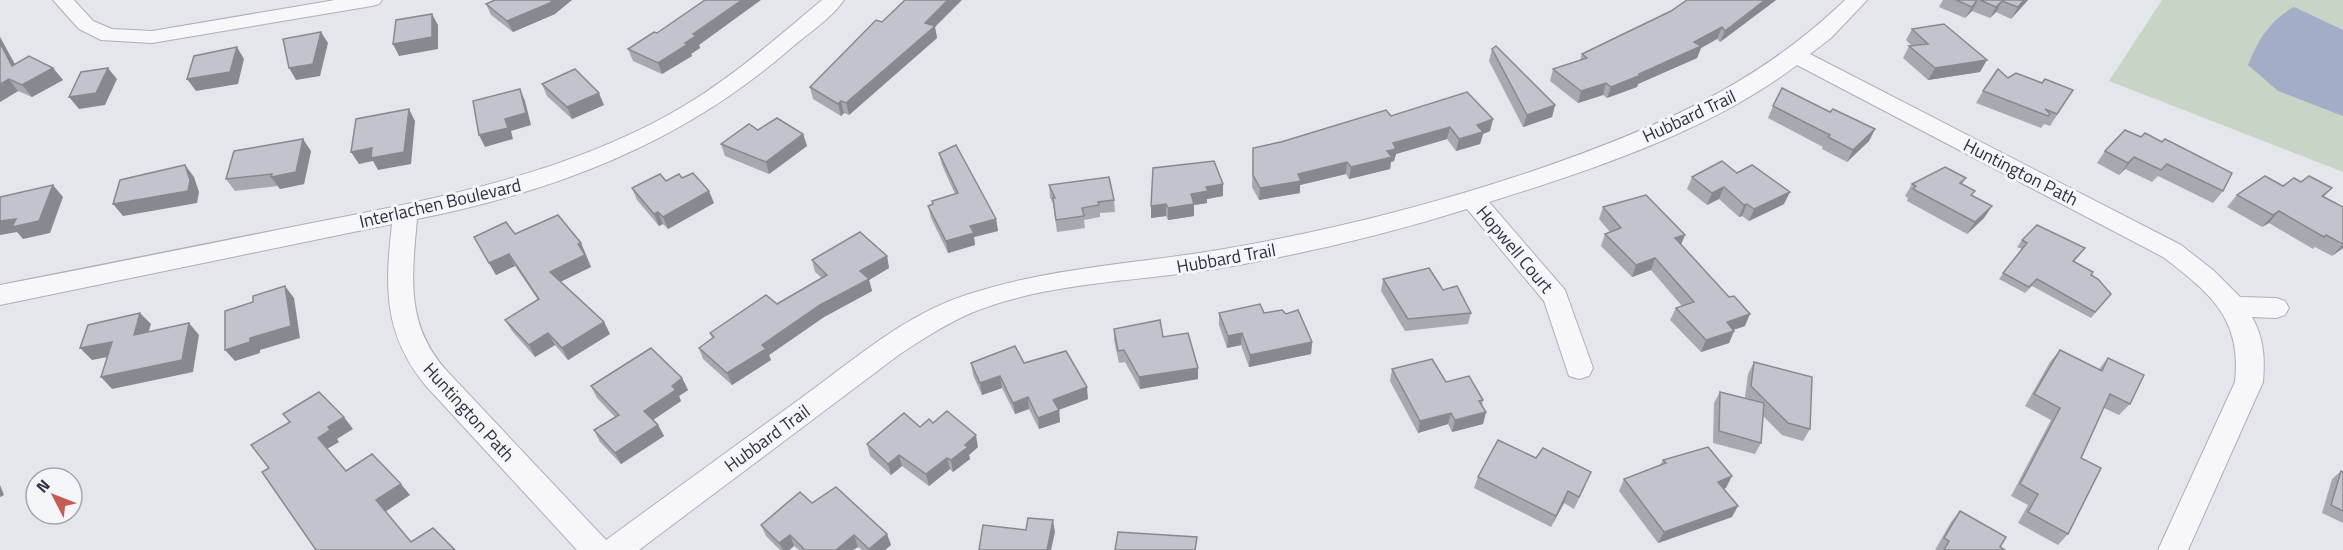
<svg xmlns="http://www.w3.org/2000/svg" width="2343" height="550" font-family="'Titillium Web',sans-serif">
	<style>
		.green { fill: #c7d4c6 }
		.water { fill: #a3adc7 }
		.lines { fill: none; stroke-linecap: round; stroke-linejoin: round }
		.street-casing { stroke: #adafb8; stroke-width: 2 }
		.street { fill: #f7f7f9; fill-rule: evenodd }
		.wall { fill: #a7a9b0 }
		.shaded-wall { fill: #888990 }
		.building { fill: #c2c4cd; stroke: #888990; stroke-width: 1.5 }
		.labels { text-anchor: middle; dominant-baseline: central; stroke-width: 6; stroke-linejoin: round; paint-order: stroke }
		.street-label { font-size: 18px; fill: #2d3042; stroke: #f4f5f8 }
	</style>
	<rect width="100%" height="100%" fill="#e4e6eb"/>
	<polygon class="green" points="2162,0 2343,0 2343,172 2109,81"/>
	<path class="water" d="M2294,7L2343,30V116L2278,91L2248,65C2258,40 2270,20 2294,7Z"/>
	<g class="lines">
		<g class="street-casing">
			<g id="street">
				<polygon points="53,0 74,0 93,21 112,29 152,31 335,0 382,0 379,4 372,6 152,43 101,40 79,29"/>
				<path d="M822,0H844C831,19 807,34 790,49C682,143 556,191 417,219C412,276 405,324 446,370L606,540C673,491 741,442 808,393C857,357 907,314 966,295C1050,267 1138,264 1224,249C1329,231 1432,205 1533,171C1651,130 1754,88 1845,0H1867L1831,38L1810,54L2181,245L2213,270L2240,297L2276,298L2285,301L2289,308L2285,315L2276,318L2252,317C2264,338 2265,359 2263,382L2188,550H2158L2235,382C2242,318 2210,293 2163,257L1797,65C1710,131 1592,170 1489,202L1565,290L1593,368L1589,376L1579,379L1569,376L1544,301L1467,209C1387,234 1304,254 1221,268C1139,282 1049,281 971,313C946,324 923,339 900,354L639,550H577L426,386C383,334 385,287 392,224L0,305V285C104,265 208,244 312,223C434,199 558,176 670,114C726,83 773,41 822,0Z"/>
			</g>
		</g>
		<use href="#street" class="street"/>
	</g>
	<g class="wall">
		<polygon points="1776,0 1720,42 1717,39 1701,48 1697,58 1638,84 1637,87 1607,98 1603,95 1578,103 1550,81 1553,69 1580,60 1582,54"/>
		<polygon points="1943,0 2028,0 2011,19 1996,12 1990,18 1972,11 1965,18 1939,7"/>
		<polygon points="486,4 555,14 513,32 491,15"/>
		<polygon points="882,22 935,27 937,38 849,115 844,113 841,116 813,99 810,87"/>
		<polygon points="1912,29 1980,72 1928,80 1903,58 1909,46 1912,46 1906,40"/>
		<polygon points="0,37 15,64 53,68 63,80 32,97 18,91 0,102"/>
		<polygon points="699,45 700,48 691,54 692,56 662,74 633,61 628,49"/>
		<polygon points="1492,49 1555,105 1552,117 1523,127 1489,61"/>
		<polygon points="2008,78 2042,83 2073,90 2050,126 2044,124 2041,128 1976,103 1983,91"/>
		<polygon points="542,84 604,105 572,119 547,96"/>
		<polygon points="1773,106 1830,112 1875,129 1869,141 1847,162 1822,149 1823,147 1768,118"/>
		<polygon points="1391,116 1493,119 1490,131 1483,134 1480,144 1456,151 1447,139 1396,154 1394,161 1391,162 1390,169 1349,179 1346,174 1300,185 1300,193 1259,200 1252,187 1253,148"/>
		<polygon points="758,130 803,134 807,146 769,174 725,156 721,144"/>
		<polygon points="2125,130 2223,191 2213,203 2158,176 2152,182 2125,169 2119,175 2097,163 2105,151"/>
		<polygon points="311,151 304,184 280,189 278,186 235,191 226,179"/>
		<polygon points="939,153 996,219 998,231 974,237 975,245 948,253 931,218 928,206 932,205 932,201 955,194 942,165"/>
		<polygon points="1737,173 1784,204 1749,221 1742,216 1739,217 1719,199 1707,205 1687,189 1692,177"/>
		<polygon points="682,178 714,203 668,229 663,224 659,226 637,200 632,188"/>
		<polygon points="1966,178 1962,184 1973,196 1992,206 1984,218 1967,234 1907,201 1908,198 1905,196 1912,184"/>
		<polygon points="2301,182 2332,188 2324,197 2343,207 2343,248 2332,256 2315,247 2313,249 2269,223 2262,227 2227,207 2237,195"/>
		<polygon points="1223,184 1223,196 1207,199 1207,203 1194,205 1194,216 1168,220 1166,216 1151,218 1151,206"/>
		<polygon points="1049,185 1114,200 1115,212 1100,213 1100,217 1084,220 1085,228 1057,232 1053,204 1050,197"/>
		<polygon points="1603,207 1685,235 1681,245 1745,326 1733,330 1734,331 1729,343 1701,352 1670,320 1676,308 1682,306 1651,270 1632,277 1601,246 1605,234 1610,232 1599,219"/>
		<polygon points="515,234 581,243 591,267 561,281 604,322 610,334 568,360 555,345 535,357 512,331 505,320 538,300 515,266 496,275 489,263"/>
		<polygon points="2022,240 2085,248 2074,262 2091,275 2111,294 2091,318 2032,286 2025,293 1999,279 2022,249 2017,247"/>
		<polygon points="887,256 889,268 869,280 872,291 824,317 769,355 771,360 732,385 703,359 699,348 712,338 710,333 777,304 822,278 815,272 812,260"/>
		<polygon points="1383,279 1443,290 1471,313 1468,324 1405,331 1381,291"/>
		<polygon points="1219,313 1264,313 1312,342 1311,354 1249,367 1241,345 1227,348 1219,325"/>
		<polygon points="1114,329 1163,337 1198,379 1140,389 1125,362 1119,363 1114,340"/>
		<polygon points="2060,350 2099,369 2108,358 2130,404 2119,415 2104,408 2081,458 2068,534 2058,545 2018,523 2028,505 2011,496 2051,420 2025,406 2050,362"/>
		<polygon points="1754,362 1810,429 1803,441 1782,435 1763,416 1761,443 1755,454 1713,443 1714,403 1720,392 1746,399 1745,397 1748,374"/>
		<polygon points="971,363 1024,363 1088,399 1059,410 1060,422 1039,429 1029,409 1015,414 1002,388 982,395 973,375"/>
		<polygon points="1392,369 1446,382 1483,400 1482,406 1486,412 1483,424 1452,432 1448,424 1418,433 1390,381"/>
		<polygon points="682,378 688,390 679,396 681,401 653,420 658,425 664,436 621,464 600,442 594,430 615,417 597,398 591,386"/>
		<polygon points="933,423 978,447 969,455 970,459 953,472 950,469 929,486 902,466 891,475 870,456 867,444"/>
		<polygon points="1663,460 1726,488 1724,489 1732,517 1658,543 1619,491 1624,479 1660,465"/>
		<polygon points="2341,471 2343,472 2343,523 2322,513 2332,479"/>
		<polygon points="1478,477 1586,484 1574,509 1564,503 1551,527 1474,488"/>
		<polygon points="812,503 887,534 891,545 885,550 862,550 858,547 853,550 799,550 794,546 789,550 780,550 766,536 761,525"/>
		<polygon points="1960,511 2000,547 2005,550 1935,550 1951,522"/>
	</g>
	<g class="shaded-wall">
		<polygon points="553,0 572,0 555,14 513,32 507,21"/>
		<polygon points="742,0 761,0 699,45 700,48 691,54 692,56 662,74 658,63 693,34"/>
		<polygon points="948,0 962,0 935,27 937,38 849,115 846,103"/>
		<polygon points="1765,0 1776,0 1720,42 1725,31"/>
		<polygon points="1978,0 1972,11 1965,18 1972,7"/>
		<polygon points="2024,0 2028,0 2011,19 2018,7"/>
		<polygon points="2002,1 1996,12 1990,18 1996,7"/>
		<polygon points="432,14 438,25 438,49 399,56 393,44"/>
		<polygon points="1722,27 1717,39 1701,48 1697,58 1638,84 1637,87 1607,98 1611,87 1639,74"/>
		<polygon points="321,32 328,43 320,76 296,80 289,68"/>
		<polygon points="0,37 22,78 12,66 0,43"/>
		<polygon points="237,47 244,59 238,84 196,91 187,79"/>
		<polygon points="1987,60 1980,72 1928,80 1935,68"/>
		<polygon points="53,68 63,80 32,97 22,85"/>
		<polygon points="108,68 117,79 105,105 79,109 69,97"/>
		<polygon points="9,79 18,91 0,102 0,84"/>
		<polygon points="1606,83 1603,95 1578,103 1581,91"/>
		<polygon points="520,89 525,101 531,125 511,131 513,139 485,147 479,135 505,119"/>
		<polygon points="599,93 604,105 572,119 567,107"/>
		<polygon points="841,101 844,113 841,116 838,104"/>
		<polygon points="1555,105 1552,117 1523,127 1527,115"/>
		<polygon points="409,109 415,121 411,164 378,170 373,161 359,164 351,152"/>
		<polygon points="1493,119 1490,131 1483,134 1480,144 1456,151 1459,139 1477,125"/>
		<polygon points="1450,127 1447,139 1396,154 1394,161 1391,162 1390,169 1349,179 1351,167 1387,151 1393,143"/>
		<polygon points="1875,129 1869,141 1847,162 1853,150"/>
		<polygon points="803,134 807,146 769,174 766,162"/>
		<polygon points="303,139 311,151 304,184 280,189 271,177"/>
		<polygon points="2134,157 2125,169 2119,175 2128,163"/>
		<polygon points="1347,162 1346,174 1300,185 1300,193 1259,200 1260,188 1298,174"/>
		<polygon points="185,165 194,177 199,192 197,203 123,216 113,204"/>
		<polygon points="1223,184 1223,196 1207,199 1207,203 1194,205 1194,216 1168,220 1168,208 1191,194 1206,187"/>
		<polygon points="53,185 63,197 50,233 23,239 17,232 0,235 0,221 16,219"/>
		<polygon points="1724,187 1719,199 1707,205 1712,193"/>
		<polygon points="709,191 714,203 668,229 663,217"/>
		<polygon points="1790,192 1784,204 1749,221 1754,209"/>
		<polygon points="1166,204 1166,216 1151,218 1151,206"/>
		<polygon points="1747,204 1742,216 1739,217 1744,205"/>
		<polygon points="1992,206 1984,218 1967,234 1975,222"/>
		<polygon points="2279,211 2269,223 2262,227 2273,215"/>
		<polygon points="658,212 663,224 659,226 654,214"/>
		<polygon points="996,219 998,231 974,237 975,245 948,253 946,241 970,226"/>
		<polygon points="1685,235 1680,246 1675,238"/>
		<polygon points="581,243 591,267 556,284 550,272 578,244"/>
		<polygon points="2343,244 2343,248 2332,256"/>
		<polygon points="509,254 515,266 496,275 489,263"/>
		<polygon points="887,256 889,268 869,280 872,291 824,317 769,355 771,360 732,385 727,373 762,345 860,271"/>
		<polygon points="1655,258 1651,270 1632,277 1636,265"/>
		<polygon points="285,286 294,298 300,338 260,350 260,353 235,361 225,350 250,338"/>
		<polygon points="140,313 151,324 144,347 134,335"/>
		<polygon points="1750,314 1745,326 1721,334 1727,322"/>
		<polygon points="604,322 610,334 568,360 562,348"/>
		<polygon points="189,323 199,335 193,372 112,389 101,377"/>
		<polygon points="1734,331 1729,343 1701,352 1706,340"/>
		<polygon points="548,333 555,345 535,357 529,345"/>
		<polygon points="1242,333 1241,345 1227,348 1228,336"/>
		<polygon points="112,342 123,354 92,360 80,348"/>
		<polygon points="1312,342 1311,354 1249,367 1250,355"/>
		<polygon points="1198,368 1198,379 1140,389 1139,377"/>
		<polygon points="1000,376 1002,388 982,395 980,383"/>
		<polygon points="682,378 688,390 679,396 681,401 650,422 644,411 672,386"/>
		<polygon points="1087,387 1088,399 1055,411 1053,400"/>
		<polygon points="1028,397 1029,409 1015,414 1013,403"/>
		<polygon points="1059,410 1060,422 1039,429 1038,418"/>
		<polygon points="1486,412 1483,424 1452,432 1455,420"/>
		<polygon points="1451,413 1448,424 1418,433 1420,421"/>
		<polygon points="344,417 353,429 337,439 339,442 327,449 318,438 328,427"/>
		<polygon points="658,425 664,436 621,464 615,453"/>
		<polygon points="976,435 978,447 969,455 970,459 953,472 951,460 965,445"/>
		<polygon points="899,455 902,466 891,475 888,464"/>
		<polygon points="947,458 950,469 929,486 926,474"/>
		<polygon points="1732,476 1726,488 1712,493 1718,482"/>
		<polygon points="401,484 410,495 385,512 376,500"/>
		<polygon points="0,485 4,495 0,497"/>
		<polygon points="1568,491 1564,503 1551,527 1556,516"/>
		<polygon points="1738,506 1732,517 1658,543 1664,532"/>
		<polygon points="1053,520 1055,532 1051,550 1047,550"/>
		<polygon points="887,534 891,545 885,550 870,550 869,549"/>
		<polygon points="790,535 794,546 789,550 783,550 779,543"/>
		<polygon points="854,535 858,547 853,550 836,550"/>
	</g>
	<g class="building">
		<polygon points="495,0 553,0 550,3 507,21 486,4"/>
		<polygon points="705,0 742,0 693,34 696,36 685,43 688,44 658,63 628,49 654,32 657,33"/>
		<polygon points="905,0 948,0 925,23 935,26 846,103 841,101 838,104 810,87 876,20 882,22"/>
		<polygon points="1687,0 1765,0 1725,31 1722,27 1694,42 1701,46 1639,74 1641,75 1611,87 1606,83 1581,91 1553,69 1587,58 1582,54 1671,11"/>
		<polygon points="1956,0 1977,0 1972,7"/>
		<polygon points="1980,0 2024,0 2018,7 2002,1 1996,7"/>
		<polygon points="432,14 432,37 393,44 396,20"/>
		<polygon points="1944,24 1987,60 1935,68 1909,46 1928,44 1912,29"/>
		<polygon points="321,32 313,64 289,68 283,39"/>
		<polygon points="0,43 12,66 29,56 53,68 22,85 9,79 0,84"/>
		<polygon points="1496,46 1555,105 1527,115 1492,49"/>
		<polygon points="237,47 230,72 187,79 194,56"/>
		<polygon points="108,68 96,93 69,97 81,72"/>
		<polygon points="575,69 599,93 567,107 542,84"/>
		<polygon points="1998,69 2008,78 2016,73 2042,83 2045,79 2073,90 2057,114 2045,109 2050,114 2048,116 1983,91"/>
		<polygon points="1782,88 1830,112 1833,109 1875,129 1853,150 1828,137 1830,135 1773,106"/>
		<polygon points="520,89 526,113 505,119 508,128 479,135 473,101"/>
		<polygon points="1467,92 1493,119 1477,125 1483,132 1459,139 1450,127 1393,143 1396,149 1387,151 1392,157 1351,167 1347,162 1298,174 1301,181 1260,188 1253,175 1253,148 1281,142 1386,110 1391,116"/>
		<polygon points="409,109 404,152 371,158 372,148 351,152 356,119"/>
		<polygon points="777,118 803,134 766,162 721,144 749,124 758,130"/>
		<polygon points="2125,130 2141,137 2145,133 2162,142 2165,139 2232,173 2223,191 2167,164 2161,170 2134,157 2128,163 2105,151"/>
		<polygon points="303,139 296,172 271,177 272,174 226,179 234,151"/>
		<polygon points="956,145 996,219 970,226 974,233 946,241 928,206 933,204 932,201 958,193 939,153"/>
		<polygon points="1214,161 1223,184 1206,187 1208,191 1191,194 1194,204 1168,208 1166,204 1151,206 1153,168"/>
		<polygon points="1722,161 1737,173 1752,165 1790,192 1754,209 1747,204 1744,205 1724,187 1712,193 1692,177"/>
		<polygon points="185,165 190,180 188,191 113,204 120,180"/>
		<polygon points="1945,167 1966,178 1960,183 1975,191 1971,195 1992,206 1975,222 1913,189 1916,186 1912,184"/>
		<polygon points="693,173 709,191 663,217 658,212 654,214 632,188 660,174 666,181 679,174 682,178"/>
		<polygon points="2265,176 2283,186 2294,178 2301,182 2309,176 2332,188 2322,196 2343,207 2343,244 2326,235 2324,237 2279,211 2273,215 2237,195"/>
		<polygon points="1109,177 1114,200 1098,202 1099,205 1082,208 1084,216 1056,220 1053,198 1055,198 1049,185"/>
		<polygon points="53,185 39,221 12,227 16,219 0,221 0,197"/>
		<polygon points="1646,195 1685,235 1675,238 1729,297 1734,296 1750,314 1727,322 1734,331 1706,340 1676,308 1694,302 1655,258 1636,265 1605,234 1621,228 1603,207"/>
		<polygon points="558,215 581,243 578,244 585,255 550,272 604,322 562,348 548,333 529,345 505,320 539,299 509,254 489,263 474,237 506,222 515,234"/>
		<polygon points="2037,225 2085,248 2073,261 2093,272 2091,275 2098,279 2111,294 2095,312 2037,279 2029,287 2003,273 2027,243 2022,240"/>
		<polygon points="860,232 887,256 860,271 869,279 820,305 762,345 766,349 727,373 699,348 714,337 710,333 766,295 777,304 827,275 812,260"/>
		<polygon points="1429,268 1443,290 1457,286 1471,313 1408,319 1383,279"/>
		<polygon points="285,286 291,326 250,338 250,342 225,350 225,311 253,302 253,296"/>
		<polygon points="1260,304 1264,313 1282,310 1286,314 1298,310 1312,342 1250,355 1242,333 1228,336 1219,313"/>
		<polygon points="140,313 134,335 189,323 182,360 101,377 112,342 80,348 88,325"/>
		<polygon points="1160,320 1163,337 1188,333 1198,368 1139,377 1124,350 1118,351 1114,329"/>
		<polygon points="1015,346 1024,363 1066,351 1087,387 1053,400 1059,410 1038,418 1028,397 1013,403 1000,376 980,383 971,363"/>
		<polygon points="651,348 682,378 672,386 676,390 644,411 658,425 615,453 594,430 619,415 591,386"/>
		<polygon points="2060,350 2102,371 2108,358 2144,375 2130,404 2110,394 2081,458 2101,468 2068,534 2028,512 2038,494 2020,484 2060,408 2034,394"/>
		<polygon points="1432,359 1446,382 1469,376 1483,400 1479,401 1486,412 1455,420 1451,413 1420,421 1392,369"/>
		<polygon points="1754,362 1812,377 1810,429 1788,423 1751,386"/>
		<polygon points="319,392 344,417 328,427 330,430 318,438 346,471 372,454 401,484 376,500 411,542 433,528 455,550 316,550 262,472 269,468 251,445 290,422 283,414"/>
		<polygon points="1720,392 1764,403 1761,443 1719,431"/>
		<polygon points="947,411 976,435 965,445 968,447 951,460 947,458 926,474 899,455 888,464 867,444 904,413 920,427 929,419 933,423"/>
		<polygon points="1498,440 1536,458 1543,448 1591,472 1579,497 1568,491 1556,516 1478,477"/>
		<polygon points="1708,447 1732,476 1718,482 1738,506 1664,532 1624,479 1666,463 1663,460"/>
		<polygon points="2341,471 2343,472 2343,511 2331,505"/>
		<polygon points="836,487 887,534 869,549 854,535 836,550 805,550 790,535 779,543 761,525 800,492 812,503"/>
		<polygon points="1960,511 2006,537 2000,547 2005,550 1944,550 1949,541 1944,538"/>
		<polygon points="1028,518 1053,520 1047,550 979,550 983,525 1026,530"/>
		<polygon points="1118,532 1197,537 1195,550 1115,550"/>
	</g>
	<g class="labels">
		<g class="street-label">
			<text transform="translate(1689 116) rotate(-25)">Hubbard Trail</text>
			<text transform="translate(2021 172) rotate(27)">Huntington Path</text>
			<text transform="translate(440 203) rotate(-13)">Interlachen Boulevard</text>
			<text transform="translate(1515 249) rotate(50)">Hopwell Court</text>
			<text transform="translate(1226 258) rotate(-10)">Hubbard Trail</text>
			<text transform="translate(469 412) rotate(48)">Huntington Path</text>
			<text transform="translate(767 438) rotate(-36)">Hubbard Trail</text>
		</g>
	</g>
	<g transform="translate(54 496) rotate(312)"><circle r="28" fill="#f4f5f8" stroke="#a4a6af" stroke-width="1.5"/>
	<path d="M0-4.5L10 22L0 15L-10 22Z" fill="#c45c55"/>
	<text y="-9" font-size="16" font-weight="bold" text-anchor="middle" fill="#2d3042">N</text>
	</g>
</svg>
